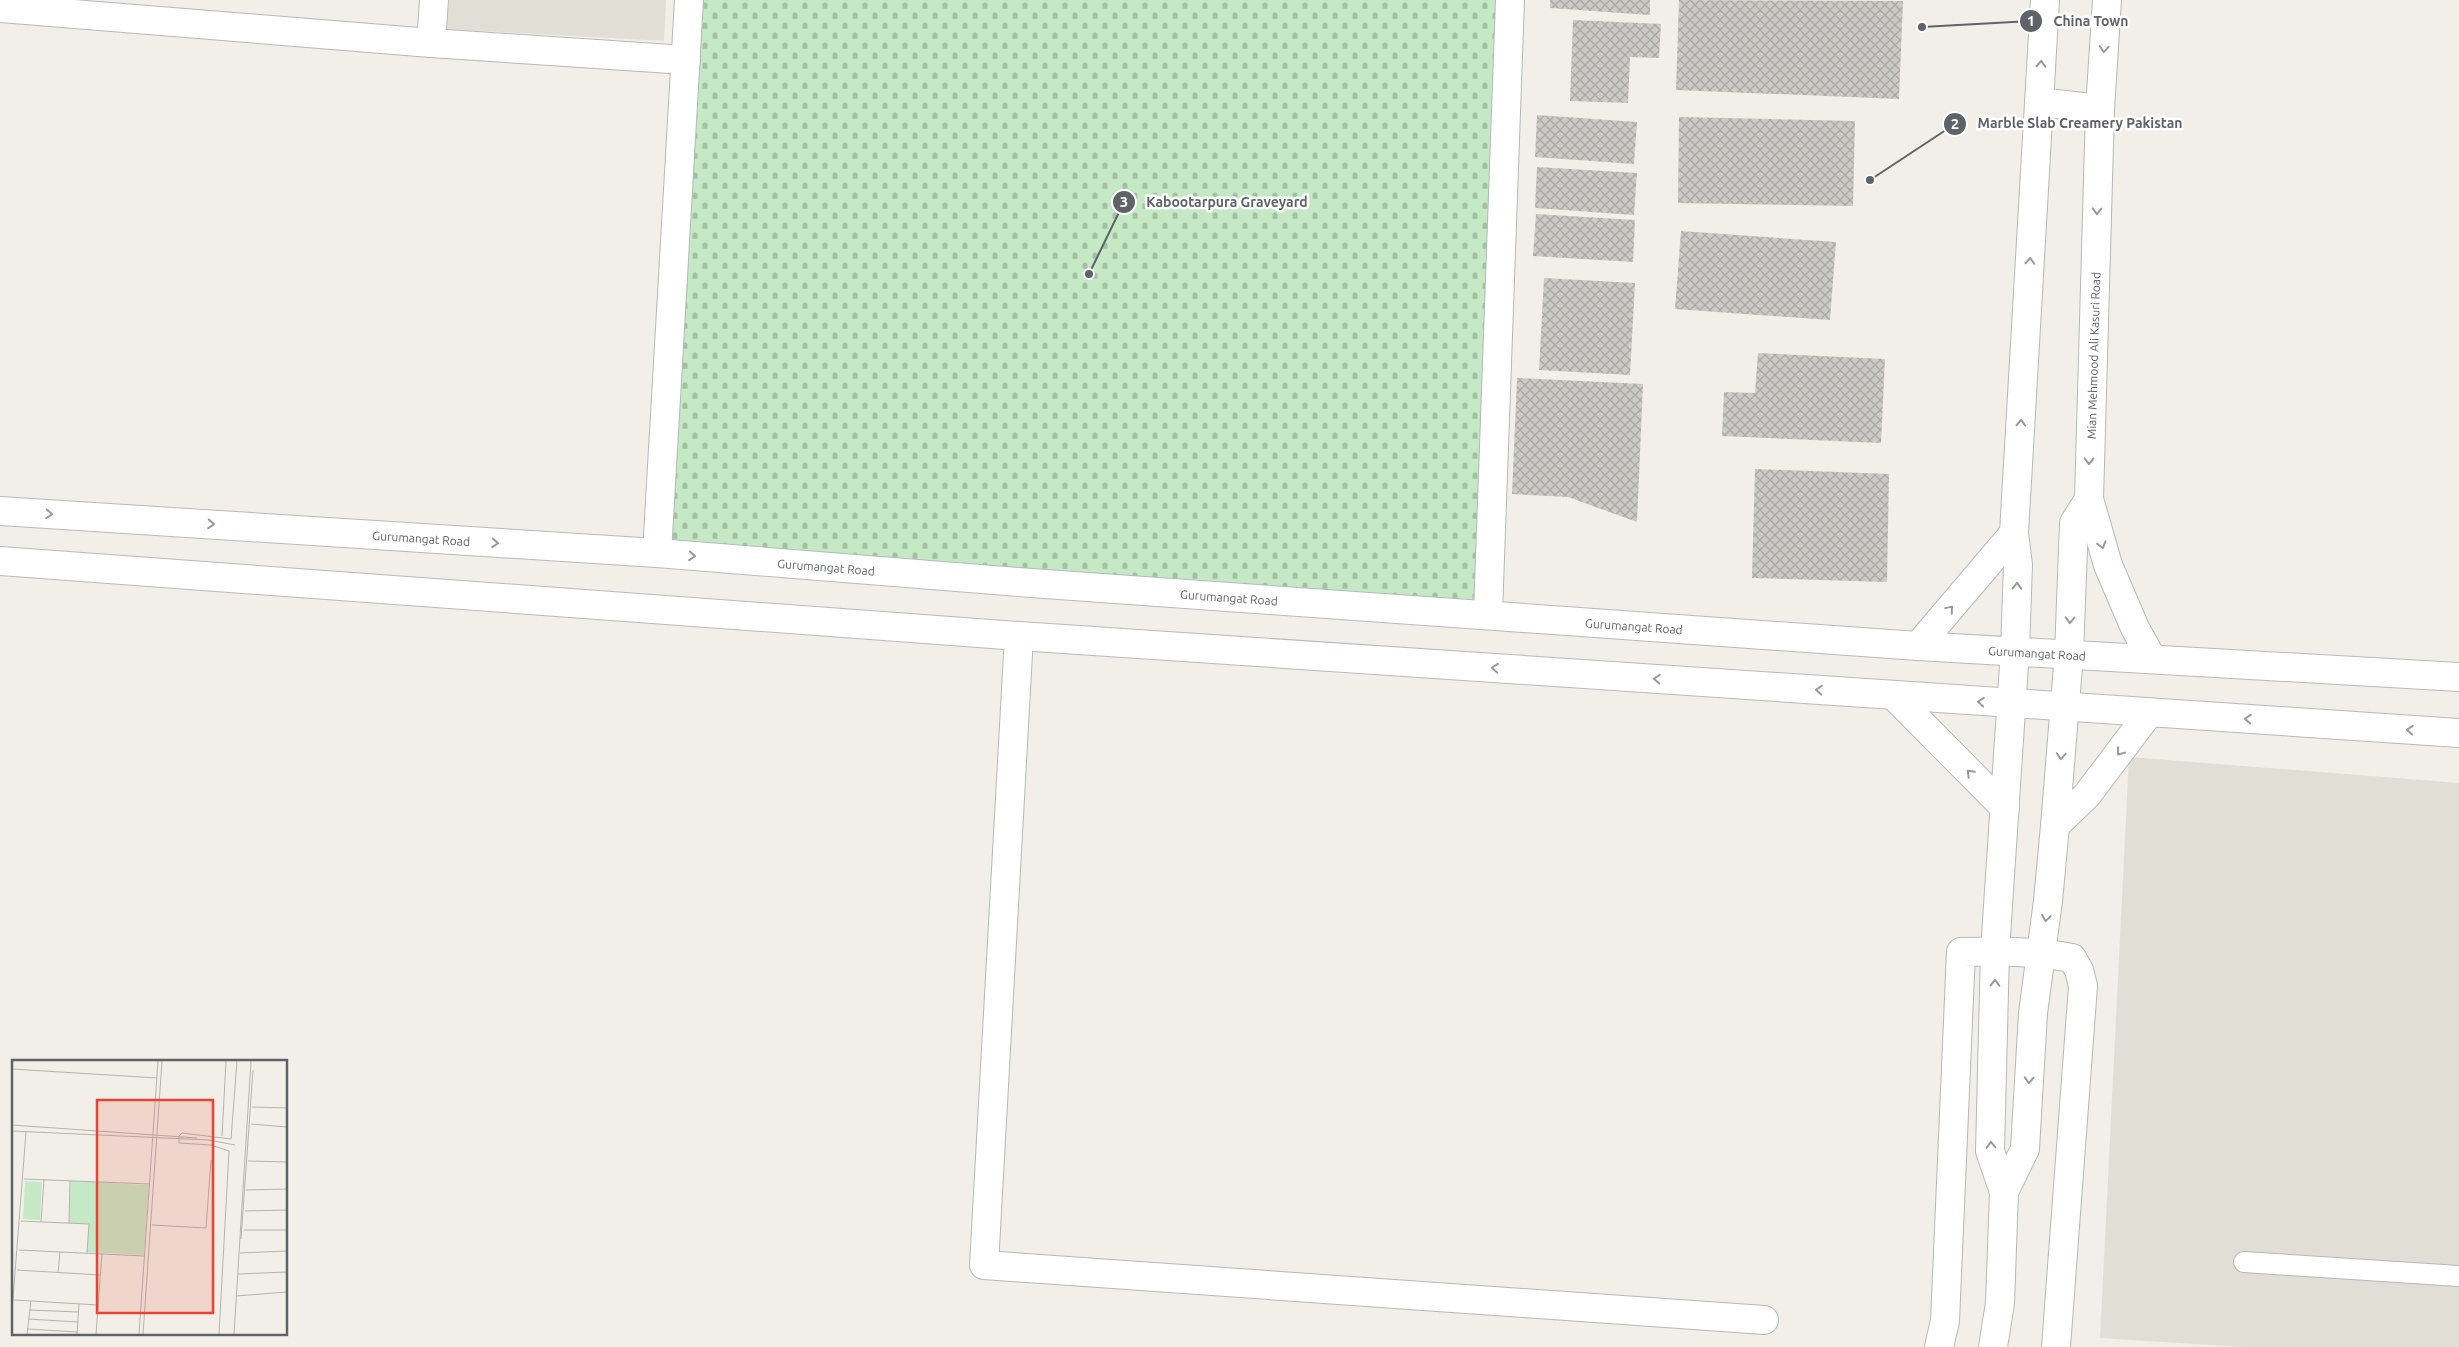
<svg xmlns="http://www.w3.org/2000/svg" width="2459" height="1347" font-family="Ubuntu,sans-serif">
	<style>
		.education { fill: #e1ded6 }
		.cemetery { fill: url(#cemetery-stones) }
		.building { fill: url(#building-cross-hatch) }
		.lines { fill: none; stroke-linecap: round; stroke-linejoin: round }
		.service-casing { stroke: #b5b8bc; stroke-width: 22 }
		.minor-casing { stroke: #b5b8bc; stroke-width: 30 }
		.tertiary-casing { stroke: #b5b8bc; stroke-width: 30 }
		.secondary-casing { stroke: #b6babf; stroke-width: 30 }
		.service { stroke: #fff; stroke-width: 20 }
		.minor { stroke: #fff; stroke-width: 28 }
		.tertiary { stroke: #fff; stroke-width: 28 }
		.secondary { stroke: #fff; stroke-width: 28 }
		.oneway { stroke: #979a9d }
		.labels { text-anchor: middle; dominant-baseline: central; stroke-width: 5; stroke-linejoin: round; paint-order: stroke }
		.street-label { font-size: 12px; fill: #5f6368; stroke: #fff }
		.inset-road { fill: none; stroke: #b3b3b1; stroke-width: 1 }
		.view { fill: #ea4335; fill-opacity: 0.15; stroke: #ea4335; stroke-width: 2.5 }
		.inset-edge { fill: none; stroke: #5f6368; stroke-width: 2.5 }
		.leader { fill: none; stroke: #5f6368; stroke-width: 2 }
		.callout-dot { fill: #5f6368; stroke: #fff; stroke-width: 2 }
		.mark-label { font-size: 15px; text-anchor: middle; font-weight: bold; fill: #fff }
		.callout-label { font-size: 14px; text-anchor: middle; font-weight: bold; fill: #5f6368; stroke: #fff; stroke-width: 5; stroke-linejoin: round; paint-order: stroke }
	</style>
	<defs>
		<pattern id="cemetery-stones" width="16" height="16" patternUnits="userSpaceOnUse" patternTransform="scale(1.25)"><rect width="16" height="16" fill="#c5e8c5"/><path d="M2 7V4a2 2 0 0 1 4 0v3zM10 15v-3a2 2 0 0 1 4 0v3z" fill="#a3c0a4"/></pattern>
		<pattern id="building-cross-hatch" width="8" height="8" patternUnits="userSpaceOnUse" patternTransform="scale(1.25)"><rect width="8" height="8" fill="#cccac5"/><path d="M0 0l8 8M0 8l8-8" fill="none" stroke="#a9a8a4"/></pattern>
	</defs>
	<rect width="100%" height="100%" fill="#f1efe8"/>
	<g class="education">
		<polygon points="449,0 666,0 664,41 447,29"/>
		<polygon points="2129,757 2459,783 2459,1347 2242,1347 2100,1338"/>
	</g>
	<polygon class="cemetery" points="699,0 1506,0 1479,607 668,549"/>
	<g class="building">
		<polygon points="1550,0 1650,0 1650,15 1550,8"/>
		<polygon points="1679,0 1903,1 1899,99 1676,90"/>
		<polygon points="1573,20 1661,24 1659,58 1630,57 1628,103 1570,101"/>
		<polygon points="1537,115 1637,122 1634,164 1535,157"/>
		<polygon points="1679,117 1855,121 1853,206 1678,203"/>
		<polygon points="1537,167 1637,173 1634,215 1535,208"/>
		<polygon points="1536,214 1635,220 1633,262 1533,256"/>
		<polygon points="1681,231 1836,242 1830,320 1675,309"/>
		<polygon points="1544,278 1635,283 1630,375 1539,370"/>
		<polygon points="1758,353 1885,359 1881,443 1722,436 1724,392 1755,393"/>
		<polygon points="1517,378 1643,384 1637,522 1568,497 1512,494"/>
		<polygon points="1755,469 1889,474 1887,582 1752,578"/>
	</g>
	<g class="lines">
		<g class="service-casing">
			<polyline id="service" points="2244,1262 2459,1276"/>
		</g>
		<g class="minor-casing">
			<g id="minor">
				<polyline points="0,8 431,43 686,60"/>
				<polyline points="431,43 434,0"/>
				<polyline points="657,553 689,0"/>
				<polyline points="1488,614 1510,0"/>
				<polyline points="1019,636 984,1265 1764,1320"/>
				<path d="M1939,1347L1945,1321L1961,952C1998,951 2035,951 2072,958L2079,970L2083,986L2056,1347"/>
			</g>
		</g>
		<g class="tertiary-casing">
			<g id="tertiary">
				<polyline points="2039,102 2100,109"/>
				<path id="s1" d="M2004,1192L2025,1149L2033,1013L2048,901L2055,826L2069,654L2074,523L2089,499L2100,109L2107,0"/>
				<polyline points="1993,1347 2000,1303 2004,1192 1990,1151 1995,951 2015,650 2018,565 2014,533 2045,0"/>
			</g>
		</g>
		<g class="secondary-casing">
			<g id="secondary">
				<polyline points="2089,499 2108,565 2135,628 2152,659"/>
				<path id="s2" d="M0,511L657,553L1031,583L1918,646L2459,677"/>
				<polyline points="0,561 1019,636 2459,733"/>
				<polyline points="1918,646 2014,533"/>
				<polyline points="1893,695 2005,808"/>
				<polyline points="2055,826 2087,795 2149,713"/>
			</g>
		</g>
		<use href="#service" class="service"/>
		<use href="#minor" class="minor"/>
		<use href="#tertiary" class="tertiary"/>
		<use href="#secondary" class="secondary"/>
	</g>
	<defs><path id="oneway-chevron" d="M-2-3.5L2.5 0L-2 3.5" fill="none" stroke-width="1.6" stroke-linecap="round" stroke-linejoin="round" transform="scale(1.25)"/></defs>
	<g class="oneway">
		<use href="#oneway-chevron" transform="translate(2104 49) rotate(94)"/>
		<use href="#oneway-chevron" transform="translate(2041 64) rotate(-87)"/>
		<use href="#oneway-chevron" transform="translate(2097 211) rotate(92)"/>
		<use href="#oneway-chevron" transform="translate(2030 261) rotate(-87)"/>
		<use href="#oneway-chevron" transform="translate(2021 423) rotate(-87)"/>
		<use href="#oneway-chevron" transform="translate(2089 461) rotate(91)"/>
		<use href="#oneway-chevron" transform="translate(49 514) rotate(4)"/>
		<use href="#oneway-chevron" transform="translate(211 524) rotate(4)"/>
		<use href="#oneway-chevron" transform="translate(495 543) rotate(4)"/>
		<use href="#oneway-chevron" transform="translate(2102 545) rotate(74)"/>
		<use href="#oneway-chevron" transform="translate(692 556) rotate(5)"/>
		<use href="#oneway-chevron" transform="translate(2017 586) rotate(-88)"/>
		<use href="#oneway-chevron" transform="translate(1950 609) rotate(-50)"/>
		<use href="#oneway-chevron" transform="translate(2070 620) rotate(92)"/>
		<use href="#oneway-chevron" transform="translate(1495 668) rotate(-176)"/>
		<use href="#oneway-chevron" transform="translate(1657 679) rotate(-176)"/>
		<use href="#oneway-chevron" transform="translate(1819 690) rotate(-176)"/>
		<use href="#oneway-chevron" transform="translate(1981 702) rotate(-176)"/>
		<use href="#oneway-chevron" transform="translate(2248 719) rotate(-176)"/>
		<use href="#oneway-chevron" transform="translate(2410 730) rotate(-176)"/>
		<use href="#oneway-chevron" transform="translate(2120 752) rotate(127)"/>
		<use href="#oneway-chevron" transform="translate(2061 756) rotate(94)"/>
		<use href="#oneway-chevron" transform="translate(1970 773) rotate(-135)"/>
		<use href="#oneway-chevron" transform="translate(2046 918) rotate(98)"/>
		<use href="#oneway-chevron" transform="translate(1995 983) rotate(-89)"/>
		<use href="#oneway-chevron" transform="translate(2029 1080) rotate(93)"/>
		<use href="#oneway-chevron" transform="translate(1991 1145) rotate(-92)"/>
	</g>
	<g class="labels">
		<g class="street-label">
			<text stroke="none"><textPath href="#s1" startOffset="848">Mian Mehmood Ali Kasuri Road</textPath></text>
			<text stroke="none"><textPath href="#s2" startOffset="422">Gurumangat Road</textPath></text>
			<text stroke="none"><textPath href="#s2" startOffset="828">Gurumangat Road</textPath></text>
			<text stroke="none"><textPath href="#s2" startOffset="1232">Gurumangat Road</textPath></text>
			<text stroke="none"><textPath href="#s2" startOffset="1638">Gurumangat Road</textPath></text>
			<text stroke="none"><textPath href="#s2" startOffset="2042">Gurumangat Road</textPath></text>
		</g>
	</g>
	<g transform="translate(12 1060)">
		<rect width="275" height="275" fill="#f1efe8"/>
		<path d="M59,121L137,125L132,195L75,192L77,164L57,163Z" fill="#c5e8c5"/>
		<path d="M13,121L30,122L28,160L11,159Z" fill="#c5e8c5"/>
		<path class="inset-road" d="M0,9L145,18M240,47L275,48M239,64L275,67M0,65L185,78M0,71L197,80L223,85M210,76L214,1M236,101L275,102M12,119L138,124M234,130L275,129M233,151L275,150M9,161L77,164L75,193M29,162L32,120M57,163L58,121M140,165L194,168L199,100M232,170H275M229,179L241,10M7,190L132,196M228,193L275,191M5,210L88,215M46,213L48,192M226,214L275,212M224,236L275,232M2,240L86,245M17,250L67,252M0,251L14,72M16,259L66,262M16,269L65,272M15,274L19,241M65,274L67,244M84,274L90,193M127,274L146,1M131,274L150,1M207,274L217,91L199,85L167,83V76L170,73L219,79L225,1M222,274L239,1"/>
		<path class="view" d="M85,40H201V253H85Z"/>
		<rect width="275" height="275" class="inset-edge"/>
	</g>
	<path class="leader" d="M1922 27L2031 21M1870 180L1955 124M1089 274L1124 202"/>
	<g class="callout-dot">
		<circle cx="1922" cy="27" r="5"/>
		<circle cx="1870" cy="180" r="5"/>
		<circle cx="1089" cy="274" r="5"/>
		<circle cx="2031" cy="21" r="12"/>
		<circle cx="1955" cy="124" r="12"/>
		<circle cx="1124" cy="202" r="12"/>
	</g>
	<g class="mark-label">
		<text x="2031" y="26">1</text>
		<text x="1955" y="129">2</text>
		<text x="1124" y="207">3</text>
	</g>
	<g class="callout-label">
		<text x="2091" y="26">China Town</text>
		<text x="2080" y="128">Marble Slab Creamery Pakistan</text>
		<text x="1227" y="207">Kabootarpura Graveyard</text>
	</g>
</svg>
